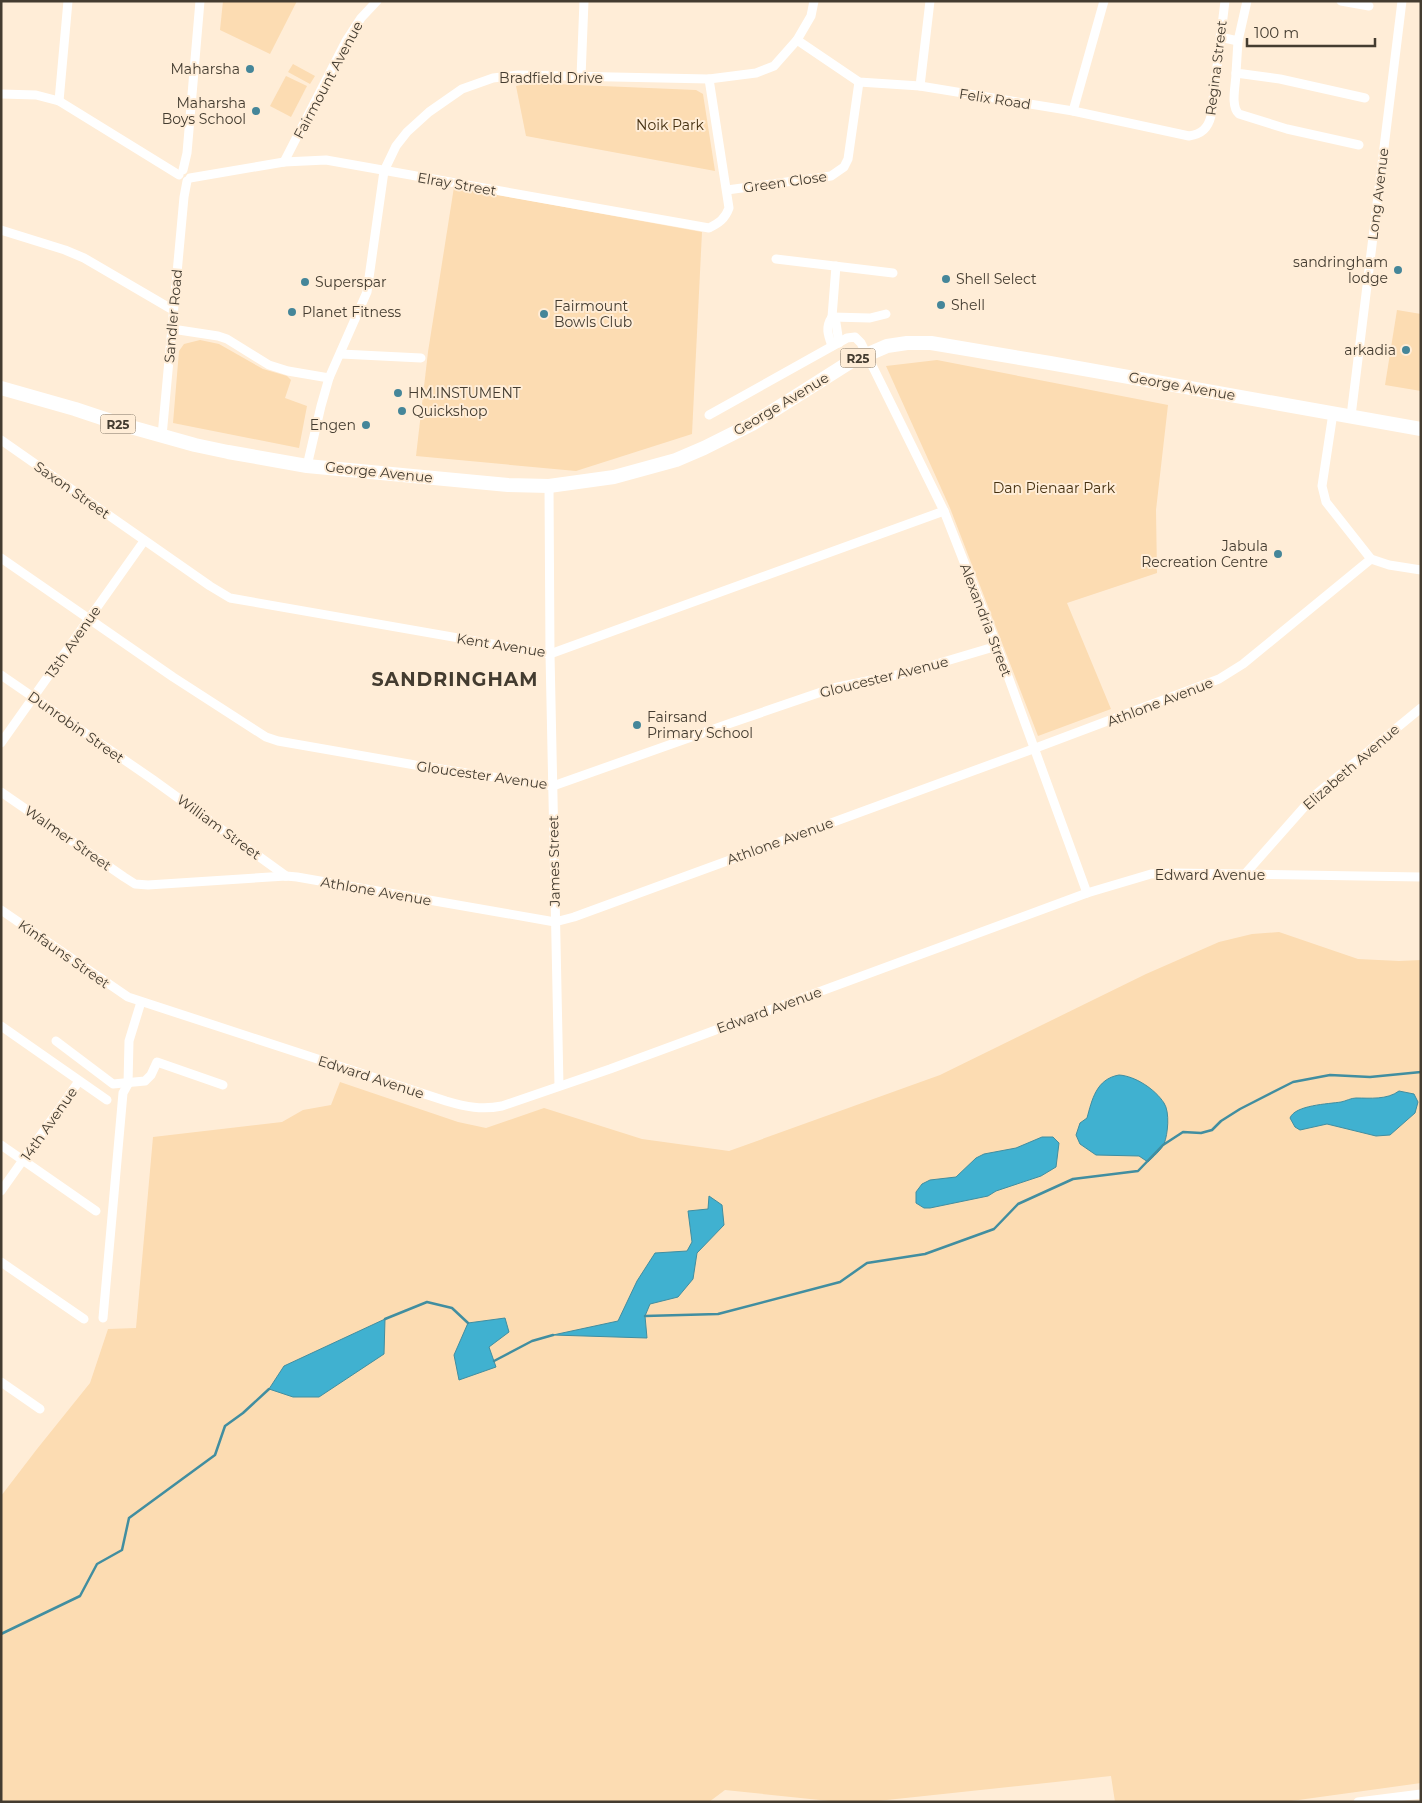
<svg xmlns="http://www.w3.org/2000/svg" width="1422" height="1803" font-family="Montserrat,sans-serif">
	<style>
		.green { fill: #fcdcb2 }
		.water { fill: #40b1d0; stroke: #418ea0 }
		.lines { fill: none; stroke-linecap: round; stroke-linejoin: round }
		.stream { stroke: #418ea0; stroke-width: 2.5 }
		.minor { stroke: #fff; stroke-width: 9 }
		.primary { stroke: #fff; stroke-width: 14 }
		.poi-dot { fill: #458699; stroke: #ffedd7; stroke-width: 2 }
		.labels { text-anchor: middle; dominant-baseline: central; stroke-width: 4; stroke-linejoin: round; paint-order: stroke }
		.shield { fill: #ffedd7; stroke: #7c7162; stroke-width: 1 }
		.shield-label { font-size: 12px; font-weight: bold; fill: #443c30 }
		.street-label { font-size: 14px; fill: #443c30; stroke: #ffedd7 }
		.poi-label { font-size: 14px; fill: #443c30; stroke: #ffedd7; text-anchor: start }
		.park-label { font-size: 14px; fill: #442f0f; stroke: #ffedd7 }
		.district-label { font-size: 19px; font-weight: bold; letter-spacing: 1px; fill: #443c30; stroke: #ffedd7 }
	</style>
	<rect width="100%" height="100%" fill="#ffedd7"/>
	<g class="green">
		<polygon points="223,1 297,1 270,54 220,30"/>
		<polygon points="293,64 315,76 310,84 288,72"/>
		<polygon points="286,76 307,86 291,117 270,106"/>
		<polygon points="531,83 696,90 703,94 715,171 526,136 516,86"/>
		<polygon points="454,187 702,232 692,434 576,471 416,456 428,352"/>
		<polygon points="1397,310 1421,314 1421,391 1385,385"/>
		<polygon points="200,340 219,344 263,369 287,376 291,380 285,398 307,406 299,448 173,423 179,351 184,344"/>
		<polygon points="937,360 1168,405 1156,510 1157,573 1067,603 1111,709 1038,736 950,508 886,366"/>
		<polygon points="1279,932 1358,959 1399,961 1421,960 1421,1783 1284,1802 1115,1802 1111,1776 868,1802 839,1802 725,1790 709,1802 1,1802 1,1496 37,1449 90,1383 108,1329 136,1328 153,1137 282,1122 303,1110 331,1105 340,1082 458,1122 486,1128 544,1108 642,1139 729,1151 940,1075 1146,974 1219,942 1252,934"/>
	</g>
	<g class="water">
		<path d="M1119,1075C1135,1076 1155,1089 1164,1103C1170,1112 1168,1134 1164,1144C1161,1150 1153,1157 1148,1162L1139,1156L1096,1155L1080,1144L1076,1135L1080,1123L1087,1118C1092,1100 1096,1079 1119,1075Z"/>
		<path d="M1399,1091L1414,1094L1418,1102L1415,1113L1390,1135L1376,1136L1327,1124L1300,1130L1295,1127L1290,1118C1295,1105 1328,1104 1341,1102C1346,1101 1351,1098 1356,1098C1370,1098 1387,1100 1399,1091Z"/>
		<polygon points="1042,1137 1053,1137 1059,1143 1056,1167 1041,1176 996,1191 988,1196 930,1208 924,1208 916,1203 916,1192 922,1184 930,1180 956,1177 976,1158 984,1154 1016,1148"/>
		<polygon points="709,1196 722,1205 724,1225 697,1253 693,1279 678,1297 650,1304 645,1316 647,1338 553,1335 618,1321 637,1281 655,1253 687,1251 692,1242 688,1211 708,1209"/>
		<polygon points="505,1318 509,1332 489,1347 496,1367 459,1380 454,1355 468,1323"/>
		<polygon points="385,1319 384,1354 319,1397 293,1397 269,1389 284,1366"/>
	</g>
	<g class="lines">
		<g class="stream">
			<polyline points="645,1316 718,1314 840,1282 867,1263 925,1254 994,1229 1018,1204 1073,1179 1138,1171 1163,1145 1183,1132 1201,1133 1212,1130 1221,1121 1240,1109 1293,1082 1330,1075 1370,1077 1421,1072"/>
			<polyline points="385,1319 427,1302 452,1308 468,1323"/>
			<polyline points="494,1361 532,1341 553,1335"/>
			<polyline points="1,1634 80,1596 97,1564 122,1550 129,1518 215,1455 225,1426 243,1413 269,1389"/>
		</g>
		<g class="minor">
			<polyline points="1341,1 1369,6"/>
			<polyline points="1220,37 1238,41 1247,1"/>
			<path d="M797,40L859,82L920,86L1073,111L1189,136C1202,134 1208,128 1211,116L1225,1"/>
			<polyline points="1238,41 1236,73 1280,79 1365,98"/>
			<path d="M1236,73C1236,84 1230,106 1239,114L1287,129L1359,145"/>
			<polyline points="581,77 584,1"/>
			<polyline points="920,86 930,1"/>
			<polyline points="1,94 36,95 59,101 179,175"/>
			<polyline points="59,101 68,1"/>
			<polyline points="1073,111 1104,1"/>
			<polyline points="284,162 346,41 361,18 377,1"/>
			<polyline points="183,170 187,153 200,1"/>
			<path d="M190,178L284,162L326,160L709,228C719,223 725,219 729,208L709,79"/>
			<polyline points="727,190 831,176 844,167 848,159 859,82"/>
			<polyline points="1,230 65,250 84,258 173,310"/>
			<polyline points="776,259 893,273"/>
			<polyline points="832,317 870,318 886,314"/>
			<polyline points="832,317 836,323 839,343"/>
			<polyline points="172,329 218,336 227,339 269,365 288,371 329,378"/>
			<path d="M832,346C828,335 825,327 832,317L836,266"/>
			<polyline points="341,354 421,358"/>
			<polyline points="1333,413 1322,486 1326,502 1371,559 1389,565 1421,570"/>
			<polyline points="709,415 847,338 855,337 861,343 944,511 997,646 1087,893"/>
			<polyline points="1351,416 1402,1"/>
			<polyline points="162,436 184,197 187,181"/>
			<polyline points="1,440 210,586 230,598 550,654 944,511"/>
			<polyline points="307,466 321,406 329,378 367,292 384,171 396,146 407,132 429,112 462,89 493,78 518,75 709,79 756,73 774,66 797,40 811,16 814,1"/>
			<polyline points="549,486 550,654 559,1086"/>
			<polyline points="1,558 173,677 266,737 278,741 415,765 553,786 731,723 833,688 906,673 997,646"/>
			<polyline points="1,675 152,779 286,876"/>
			<polyline points="1,743 144,541"/>
			<polyline points="1,792 124,877 135,884 148,885 286,876 297,877 555,922 574,917 1033,749 1219,679 1243,664 1371,559"/>
			<polyline points="1245,874 1314,796 1421,708"/>
			<path d="M1,910L128,997L446,1101C466,1107 482,1110 502,1106L610,1069L1087,893L1151,874L1173,873L1421,877"/>
			<polyline points="1,1026 107,1100"/>
			<polyline points="56,1041 113,1084 145,1081 151,1075 157,1062 223,1085"/>
			<polyline points="1,1145 96,1211"/>
			<polyline points="1,1191 79,1081"/>
			<polyline points="1,1262 84,1319"/>
			<polyline points="103,1318 123,1093 128,1084 129,1041 141,1002"/>
			<polyline points="1,1382 40,1409"/>
			<polyline points="1358,1802 1421,1794"/>
		</g>
		<polyline class="primary" points="1,388 75,409 120,424 195,445 228,452 307,466 508,485 549,486 614,477 676,460 704,448 752,424 850,362 887,346 907,343 931,343 1050,363 1421,429"/>
	</g>
	<g class="poi-dot">
		<circle cx="250" cy="69" r="5"/>
		<circle cx="256" cy="111" r="5"/>
		<circle cx="1398" cy="270" r="5"/>
		<circle cx="946" cy="279" r="5"/>
		<circle cx="305" cy="282" r="5"/>
		<circle cx="941" cy="305" r="5"/>
		<circle cx="292" cy="312" r="5"/>
		<circle cx="544" cy="314" r="5"/>
		<circle cx="1406" cy="350" r="5"/>
		<circle cx="398" cy="393" r="5"/>
		<circle cx="402" cy="411" r="5"/>
		<circle cx="366" cy="425" r="5"/>
		<circle cx="1278" cy="554" r="5"/>
		<circle cx="637" cy="725" r="5"/>
	</g>
	<g class="labels">
		<g class="shield">
			<rect x="840.5" y="348.5" width="35" height="19" rx="4"/>
			<rect x="100.5" y="414.5" width="35" height="19" rx="4"/>
		</g>
		<g class="shield-label">
			<text x="858" y="358">R25</text>
			<text x="118" y="424">R25</text>
		</g>
		<g class="street-label">
			<text transform="translate(1216 68) rotate(-83)">Regina Street</text>
			<text x="551" y="78">Bradfield Drive</text>
			<text transform="translate(328 80) rotate(-62)">Fairmount Avenue</text>
			<text transform="translate(995 99) rotate(9)">Felix Road</text>
			<text transform="translate(785 182) rotate(-8)">Green Close</text>
			<text transform="translate(457 184) rotate(10)">Elray Street</text>
			<text transform="translate(1378 194) rotate(-83)">Long Avenue</text>
			<text transform="translate(173 316) rotate(-85)">Sandler Road</text>
			<text transform="translate(1182 386) rotate(10)">George Avenue</text>
			<text transform="translate(781 404) rotate(-31)">George Avenue</text>
			<text transform="translate(379 472) rotate(6)">George Avenue</text>
			<text transform="translate(72 490) rotate(35)">Saxon Street</text>
			<text transform="translate(986 620) rotate(69)">Alexandria Street</text>
			<text transform="translate(73 642) rotate(-55)">13th Avenue</text>
			<text transform="translate(501 645) rotate(9)">Kent Avenue</text>
			<text transform="translate(884 677) rotate(-14)">Gloucester Avenue</text>
			<text transform="translate(1160 702) rotate(-21)">Athlone Avenue</text>
			<text transform="translate(76 727) rotate(35)">Dunrobin Street</text>
			<text transform="translate(1351 767) rotate(-41)">Elizabeth Avenue</text>
			<text transform="translate(482 775) rotate(8)">Gloucester Avenue</text>
			<text transform="translate(219 827) rotate(36)">William Street</text>
			<text transform="translate(68 838) rotate(35)">Walmer Street</text>
			<text transform="translate(780 841) rotate(-20)">Athlone Avenue</text>
			<text transform="translate(554 861) rotate(-91)">James Street</text>
			<text x="1210" y="875">Edward Avenue</text>
			<text transform="translate(376 891) rotate(10)">Athlone Avenue</text>
			<text transform="translate(64 954) rotate(35)">Kinfauns Street</text>
			<text transform="translate(769 1010) rotate(-20)">Edward Avenue</text>
			<text transform="translate(371 1077) rotate(18)">Edward Avenue</text>
			<text transform="translate(49 1124) rotate(-55)">14th Avenue</text>
		</g>
		<g class="poi-label">
			<text x="240" y="69" text-anchor="end">Maharsha</text>
			<text x="246" y="103" text-anchor="end">Maharsha<tspan x="246" dy="16">Boys School</tspan></text>
			<text x="1388" y="262" text-anchor="end">sandringham<tspan x="1388" dy="16">lodge</tspan></text>
			<text x="956" y="279">Shell Select</text>
			<text x="315" y="282">Superspar</text>
			<text x="951" y="305">Shell</text>
			<text x="554" y="306">Fairmount<tspan x="554" dy="16">Bowls Club</tspan></text>
			<text x="302" y="312">Planet Fitness</text>
			<text x="1396" y="350" text-anchor="end">arkadia</text>
			<text x="408" y="393">HM.INSTUMENT</text>
			<text x="412" y="411">Quickshop</text>
			<text x="356" y="425" text-anchor="end">Engen</text>
			<text x="1268" y="546" text-anchor="end">Jabula<tspan x="1268" dy="16">Recreation Centre</tspan></text>
			<text x="647" y="717">Fairsand<tspan x="647" dy="16">Primary School</tspan></text>
		</g>
		<g class="park-label">
			<text x="670" y="125">Noik Park</text>
			<text x="1054" y="488">Dan Pienaar Park</text>
		</g>
		<g class="district-label">
			<text x="455" y="679">SANDRINGHAM</text>
		</g>
	</g>
	<rect width="1422" height="1803" fill="none" stroke="#443c30" stroke-width="5"/>
	<path d="M1247 38v8h128v-8" fill="none" stroke="#443c30" stroke-width="2.5"/>
	<text x="1254" y="38" font-size="15" fill="#443c30" stroke="#ffedd7" stroke-width="4" paint-order="stroke">100 m</text>
</svg>
